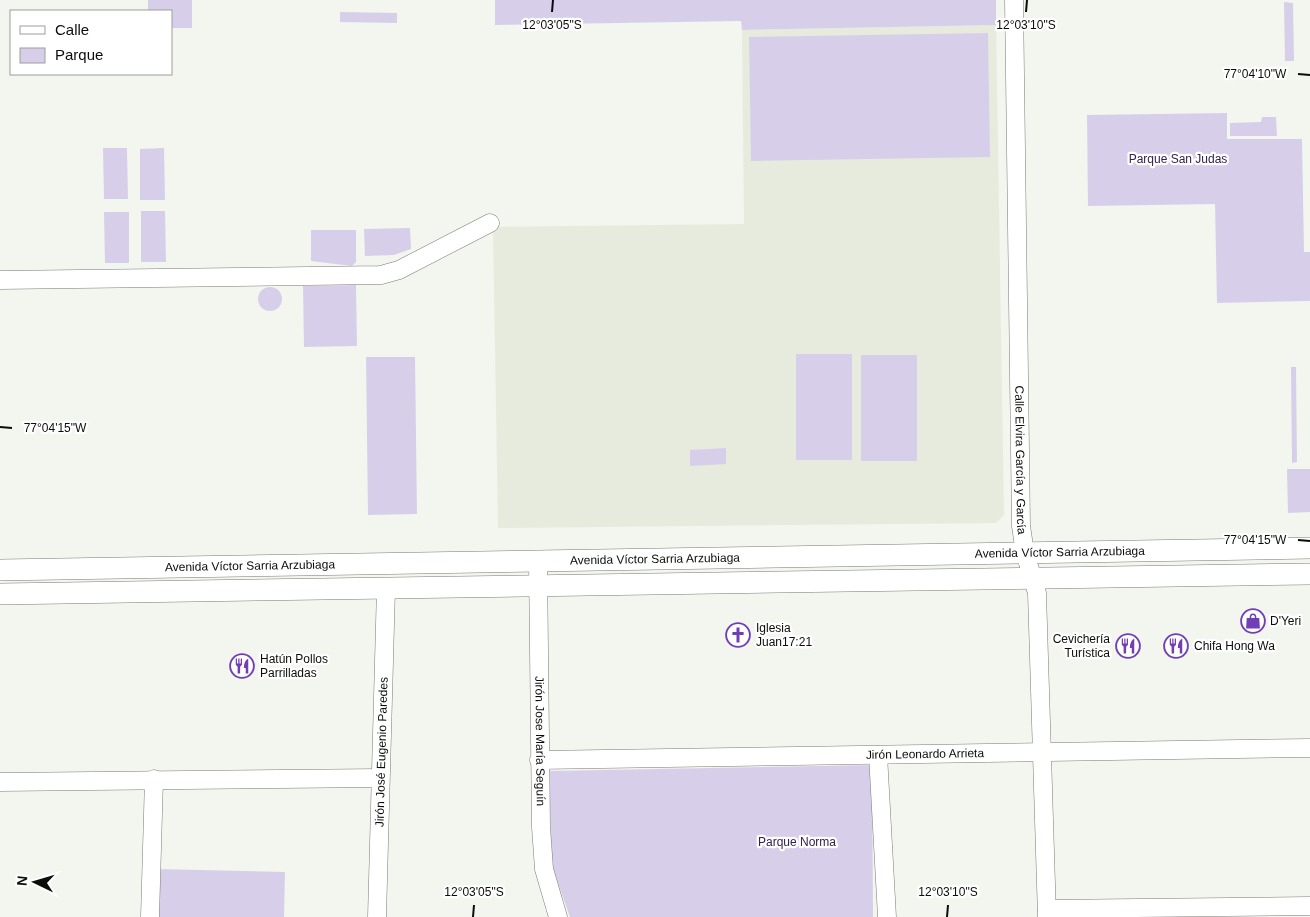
<svg xmlns="http://www.w3.org/2000/svg" width="1310" height="917" font-family="Arial,sans-serif">
	<style>
		.built { fill: #e6ebde }
		.green { fill: #d7cfea }
		.lines { fill: none; stroke-linecap: round; stroke-linejoin: round }
		.minor-casing { stroke: #7a7c77; stroke-width: 19 }
		.tertiary-casing { stroke: #7a7c77; stroke-width: 22 }
		.minor { stroke: #fff; stroke-width: 18 }
		.tertiary { stroke: #fff; stroke-width: 21 }
		.ticks { fill: none; stroke: #0c0c0b; stroke-width: 2 }
		.labels { text-anchor: middle; dominant-baseline: central; stroke-width: 4.5; stroke-linejoin: round; paint-order: stroke }
		.park-label { font-size: 12px; fill: #332151; stroke: #fff }
		.street-label { font-size: 12px; fill: #0c0c0b; stroke: #fff }
		.poi-label { font-size: 12px; fill: #0c0c0b; stroke: #fff; text-anchor: start }
		.ticks-label { font-size: 12px; text-anchor: middle; fill: #0c0c0b; stroke: #fff; stroke-width: 4.5; stroke-linejoin: round; paint-order: stroke }
	</style>
	<rect width="100%" height="100%" fill="#f3f5ef"/>
	<polygon class="built" points="996,25 1004,515 996,523 498,528 493,227 744,224 742,30"/>
	<g class="green">
		<polygon points="148,0 192,0 192,28 171,28 171,11 148,11"/>
		<polygon points="495,0 996,0 996,25 742,30 741,21 495,25"/>
		<polygon points="1284,2 1293,3 1294,61 1285,61"/>
		<polygon points="340,12 397,13 397,23 340,22"/>
		<polygon points="988,33 990,157 751,161 749,37"/>
		<polygon points="1227,113 1227,139 1302,139 1304,252 1310,252 1310,301 1217,303 1215,204 1088,206 1087,115"/>
		<polygon points="1262,117 1276,117 1277,136 1230,136 1230,123 1261,122"/>
		<polygon points="103,148 127,148 128,199 104,199"/>
		<polygon points="164,148 165,200 140,200 140,149"/>
		<polygon points="141,211 165,211 166,262 141,262"/>
		<polygon points="104,212 129,212 129,263 105,263"/>
		<polygon points="410,228 411,249 394,255 365,256 364,229"/>
		<polygon points="311,230 356,230 356,262 352,266 311,261"/>
		<polygon points="356,285 357,346 304,347 303,286"/>
		<circle cx="270" cy="299" r="12"/>
		<rect x="796" y="354" width="56" height="106"/>
		<rect x="861" y="355" width="56" height="106"/>
		<polygon points="366,357 415,357 417,514 368,515"/>
		<polygon points="1291,367 1296,367 1297,462 1292,463"/>
		<polygon points="726,448 726,464 690,466 690,450"/>
		<polygon points="1287,469 1310,469 1310,512 1288,513"/>
		<polygon points="872,765 873,917 570,917 552,866 549,771"/>
		<polygon points="157,869 285,872 284,917 156,917"/>
	</g>
	<g class="lines">
		<g class="minor-casing">
			<g id="minor">
				<path id="s1" d="M1014,0L1021,526L1025,553L1037,593L1047,917"/>
				<polyline points="0,280 381,275 399,270 490,223"/>
				<path id="s2" d="M538,562L541,827L544,869L558,917"/>
				<polyline points="878,755 887,917"/>
				<path id="s3" d="M539,760L1310,748"/>
				<polyline points="0,782 380,778"/>
				<polyline points="1047,909 1310,906"/>
				<polyline points="150,917 154,779"/>
				<path id="s4" d="M377,917L386,588"/>
			</g>
		</g>
		<g class="tertiary-casing">
			<g id="tertiary">
				<path id="s5" d="M0,570L1310,548"/>
				<polyline points="0,594 1310,574"/>
			</g>
		</g>
		<use href="#minor" class="minor"/>
		<use href="#tertiary" class="tertiary"/>
	</g>
	<path class="ticks" d="M552,12L553,0M1026,12L1027,0M1298,74L1310,75M0,427L12,428M1298,540L1310,541M473,917L474,905M947,917L948,905"/>
	<defs>
		<g id="shop-ring" transform="scale(1.25)"><circle r="9.5" fill="#fff" stroke="#703fb6" stroke-width="1.5"/><path d="M-5-2.5h2.3a2.7 3.5 0 0 1 5.4 0H5L5.5 6h-11ZM-1.5-2.5h3a1.5 2.3 0 0 0-3 0Z" fill="#703fb6"/></g>
		<g id="church-ring" transform="scale(1.25)"><circle r="9.5" fill="#fff" stroke="#703fb6" stroke-width="1.5"/><path d="M-1.2-6h2.4v3.5h3.3v2.4h-3.3V6h-2.4V-.1h-3.3v-2.4h3.3Z" fill="#703fb6"/></g>
		<g id="restaurant-ring" transform="scale(1.25)"><circle r="9.5" fill="#fff" stroke="#703fb6" stroke-width="1.5"/><path d="M-5-6h1v4h1v-4h1v4h1v-4h1v5L-1.5 .5V6h-2V.5L-5-1ZM5-6V6H3V1.5H1.5Q1.5-4 5-6Z" fill="#703fb6"/></g>
	</defs>
	<g fill-rule="evenodd">
		<use href="#shop-ring" x="1253" y="621"/>
		<use href="#church-ring" x="738" y="635"/>
		<use href="#restaurant-ring" x="1128" y="646"/>
		<use href="#restaurant-ring" x="1176" y="646"/>
		<use href="#restaurant-ring" x="242" y="666"/>
	</g>
	<g class="labels">
		<g class="park-label">
			<text x="1178" y="159">Parque San Judas</text>
			<text x="797" y="842">Parque Norma</text>
		</g>
		<g class="street-label">
			<text stroke="none"><textPath href="#s1" startOffset="460">Calle Elvira García y García</textPath></text>
			<text stroke="none"><textPath href="#s5" startOffset="1060">Avenida Víctor Sarria Arzubiaga</textPath></text>
			<text stroke="none"><textPath href="#s5" startOffset="655">Avenida Víctor Sarria Arzubiaga</textPath></text>
			<text stroke="none"><textPath href="#s5" startOffset="250">Avenida Víctor Sarria Arzubiaga</textPath></text>
			<text stroke="none"><textPath href="#s2" startOffset="179">Jirón Jose María Seguín</textPath></text>
			<text stroke="none"><textPath href="#s4" startOffset="165">Jirón José Eugenio Paredes</textPath></text>
			<text stroke="none"><textPath href="#s3" startOffset="386">Jirón Leonardo Arrieta</textPath></text>
		</g>
		<g class="poi-label">
			<text x="1270" y="621">D'Yeri</text>
			<text x="756" y="628">Iglesia<tspan x="756" dy="14">Juan17:21</tspan></text>
			<text x="1110" y="639" text-anchor="end">Cevichería<tspan x="1110" dy="14">Turística</tspan></text>
			<text x="1194" y="646">Chifa Hong Wa</text>
			<text x="260" y="659">Hatún Pollos<tspan x="260" dy="14">Parrilladas</tspan></text>
		</g>
	</g>
	<g class="ticks-label">
		<text x="552" y="29">12°03'05"S</text>
		<text x="1026" y="29">12°03'10"S</text>
		<text x="1255" y="78">77°04'10"W</text>
		<text x="55" y="432">77°04'15"W</text>
		<text x="1255" y="544">77°04'15"W</text>
		<text x="474" y="896">12°03'05"S</text>
		<text x="948" y="896">12°03'10"S</text>
	</g>
	<rect x="10" y="10" width="162" height="65" fill="#ffffff" stroke="#9e9e9d"/>
	<rect x="20" y="26" width="25" height="8" fill="#ffffff" stroke="#9e9e9d"/>
	<text x="55" y="35" font-size="15" fill="#0c0c0b">Calle</text>
	<rect x="20" y="48" width="25" height="15" fill="#d7cfea" stroke="#9e9e9d"/>
	<text x="55" y="60" font-size="15" fill="#0c0c0b">Parque</text>
	<g transform="translate(35 882) rotate(275)" stroke="#ffffff" stroke-width="4" paint-order="stroke">
	<path d="M0-4L9 19L0 12L-9 19Z" fill="#0c0c0b"/>
	<text y="-8" font-size="14" font-weight="bold" text-anchor="middle" fill="#0c0c0b">N</text>
	</g>
</svg>
